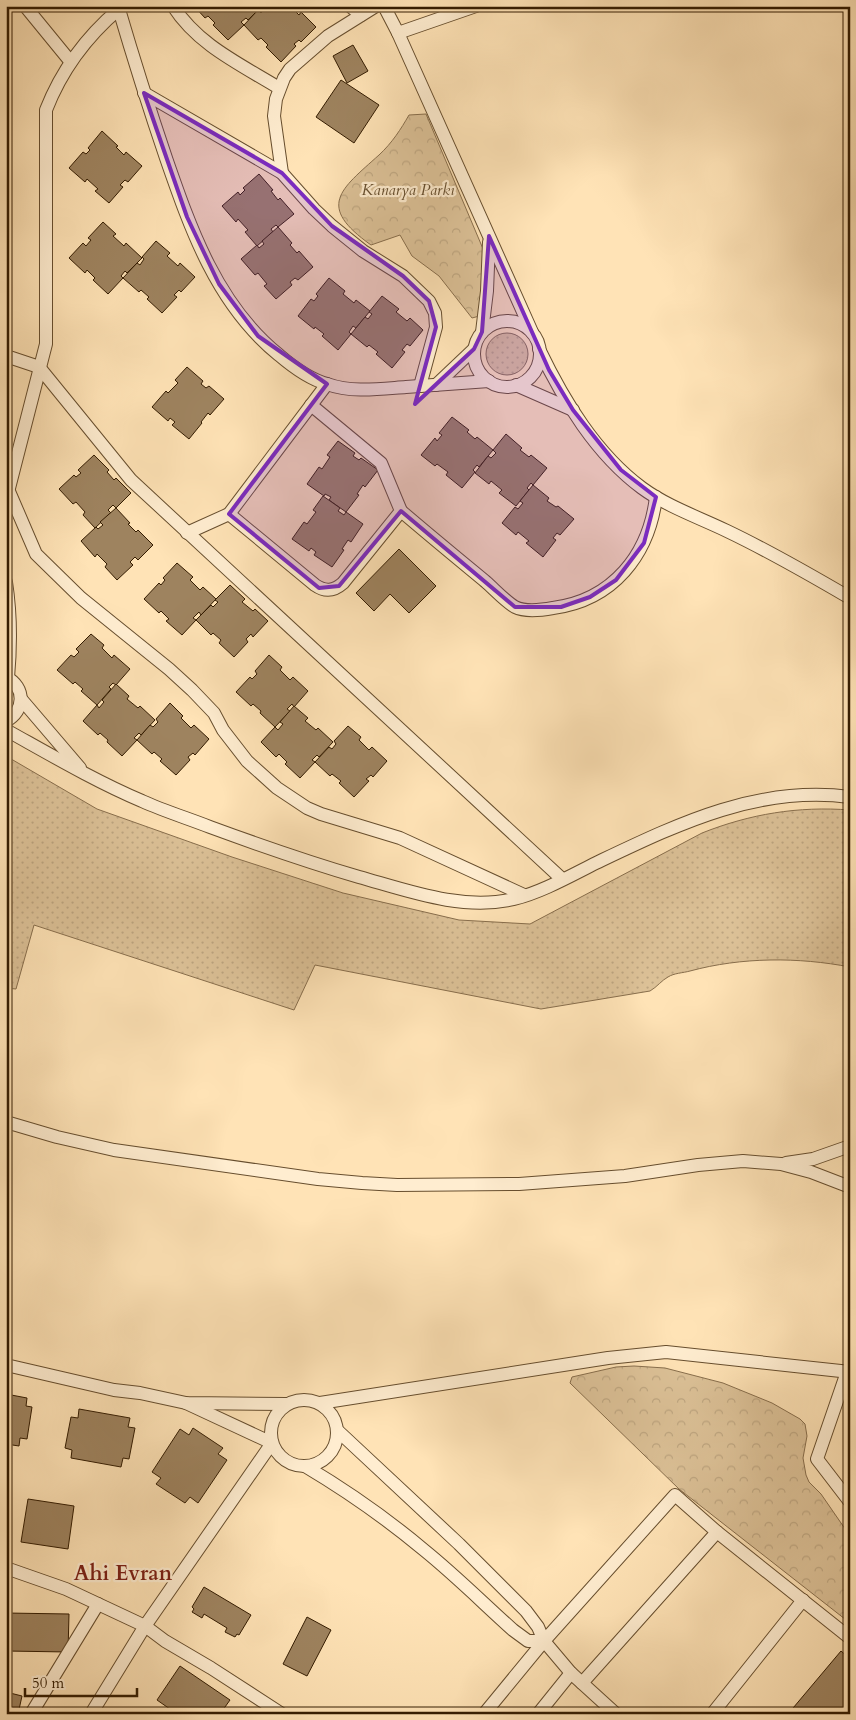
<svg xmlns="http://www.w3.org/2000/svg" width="856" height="1720" font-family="Cardo,serif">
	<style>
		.grass { fill: url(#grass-dots); stroke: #886e4c }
		.park { fill: url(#park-crowns); stroke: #886e4c }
		.building { fill: #9e835f; stroke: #341c01 }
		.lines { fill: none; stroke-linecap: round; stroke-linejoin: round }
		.minor-casing { stroke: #674e2e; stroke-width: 14 }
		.minor { stroke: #ffedd0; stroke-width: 12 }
		.marked { fill: #7b2cbf; fill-opacity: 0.2; stroke: #7b2cbf; stroke-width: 4; stroke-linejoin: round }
		.labels { text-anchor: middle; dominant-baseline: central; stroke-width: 4.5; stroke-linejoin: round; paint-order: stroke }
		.park-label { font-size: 16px; font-style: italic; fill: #664e2e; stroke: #ffedd0 }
		.district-label { font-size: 21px; font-weight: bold; fill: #7a1f14; stroke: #ffedd0 }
	</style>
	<defs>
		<pattern id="grass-dots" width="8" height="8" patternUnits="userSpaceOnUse" patternTransform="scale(1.25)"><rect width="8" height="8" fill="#dcc197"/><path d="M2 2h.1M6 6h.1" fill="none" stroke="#bda580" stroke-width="1.8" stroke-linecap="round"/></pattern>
		<pattern id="park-crowns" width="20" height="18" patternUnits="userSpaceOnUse" patternTransform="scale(1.25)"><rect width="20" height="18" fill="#dcc197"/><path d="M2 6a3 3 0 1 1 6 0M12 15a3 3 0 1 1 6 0" fill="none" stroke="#bda580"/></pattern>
	</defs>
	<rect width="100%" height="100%" fill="#ffe3b6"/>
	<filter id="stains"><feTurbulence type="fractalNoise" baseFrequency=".004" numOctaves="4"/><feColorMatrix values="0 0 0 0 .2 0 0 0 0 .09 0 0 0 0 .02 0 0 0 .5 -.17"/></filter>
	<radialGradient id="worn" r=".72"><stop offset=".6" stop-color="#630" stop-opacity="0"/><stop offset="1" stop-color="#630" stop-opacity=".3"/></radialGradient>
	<g class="grass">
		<circle cx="507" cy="354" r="21"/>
		<path d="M6,756L97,809L232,857L343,893L459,920L530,924L702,833C750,814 798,806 850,810V967C798,957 742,957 690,971C683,973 674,973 668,977C662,980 657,987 650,991L541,1009L315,965L294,1010L34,925L16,989L6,988Z"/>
	</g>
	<g class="park">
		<path d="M426,114L489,263L487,314L472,318L439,276L412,256L400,235L371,245C316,206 340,190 379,155C392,143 401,129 409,115Z"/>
		<polygon points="634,1366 665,1368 723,1383 772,1403 800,1419 805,1424 807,1436 803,1458 806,1475 809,1482 821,1494 850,1536 850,1623 679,1489 570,1383 572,1377 616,1367"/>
	</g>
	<g class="building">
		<polygon points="194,6 262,6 248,20 246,18 241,22 244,25 228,40 213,25 215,23 208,16 205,18"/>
		<polygon points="265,6 290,6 299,15 301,12 316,27 301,42 299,40 294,44 296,46 281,62 266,47 268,45 261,38 258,40 244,25 258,10 261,13 266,7"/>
		<polygon points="353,45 368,71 347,83 333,56"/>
		<polygon points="341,80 379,105 354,143 316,117"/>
		<polygon points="102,131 118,146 116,147 124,155 126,152 142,166 128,182 125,180 120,185 123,187 109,203 95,191 98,189 87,179 85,182 69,168 83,152 86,154 90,150 88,148"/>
		<polygon points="259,174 273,190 271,191 278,200 280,198 294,214 278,227 276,225 271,229 273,232 257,246 245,232 248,230 238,219 236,222 222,206 238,192 240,195 245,190 243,188"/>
		<polygon points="103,222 116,234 113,236 124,246 126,243 142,258 127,273 125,271 121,276 123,278 108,294 93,280 95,278 87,270 85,273 69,258 83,243 86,246 91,240 88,238"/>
		<polygon points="278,227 292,243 290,245 297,253 299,251 313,267 298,280 295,278 290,282 292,285 276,299 264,286 267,284 258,273 255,275 241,259 257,245 259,248 264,244 262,241"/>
		<polygon points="156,241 170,253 167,256 178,266 180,263 195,277 181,292 179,290 174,295 177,297 162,313 147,299 149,297 141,290 139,292 123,278 137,263 140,265 144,259 142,257"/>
		<polygon points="329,278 345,291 343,294 354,303 356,300 370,311 356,328 353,326 349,332 351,334 338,350 322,336 324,334 315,327 314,329 298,316 311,299 314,301 318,296 316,294"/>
		<polygon points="382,296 399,309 396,312 407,321 410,318 423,330 410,346 407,344 402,350 405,352 392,368 376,354 378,352 369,345 367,347 351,334 365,317 368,319 372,314 369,312"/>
		<polygon points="187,367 203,381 201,384 206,388 209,386 224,399 210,415 208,413 201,422 202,423 189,439 172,425 175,422 170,418 168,421 152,407 166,391 168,393 178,383 175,380"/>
		<polygon points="452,417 469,430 467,432 475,439 477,437 493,450 479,467 477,465 473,470 475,472 462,488 446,475 448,472 437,464 435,466 421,455 435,438 437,441 442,435 439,433"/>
		<polygon points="506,434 522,448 520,450 529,457 531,455 547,468 533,485 531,483 527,488 529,490 516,506 499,493 502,490 491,481 489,484 475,473 488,456 491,458 496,453 493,450"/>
		<polygon points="338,441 355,453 353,456 359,460 361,458 378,470 365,487 363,485 357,494 359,495 346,512 329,500 331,497 325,494 324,496 307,484 319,467 322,469 330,457 327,455"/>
		<polygon points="94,455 109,470 107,472 114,480 116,478 131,493 116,508 113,505 108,510 111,513 95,528 83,515 85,512 76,502 73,504 59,489 74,475 76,477 81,473 78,470"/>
		<polygon points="533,485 549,498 547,501 556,507 558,506 574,519 560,535 557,533 553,538 556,540 543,557 526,543 529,541 518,532 516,535 502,523 515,507 518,509 523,503 520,501"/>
		<polygon points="323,496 340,508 338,511 344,515 346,512 363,524 351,542 348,540 342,549 344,550 332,567 314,555 316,552 311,548 309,551 292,539 304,522 307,524 316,512 313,510"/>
		<polygon points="116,508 130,523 128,524 136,532 138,530 153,545 138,560 135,557 130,562 133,565 117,580 105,567 107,564 97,554 95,557 81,541 96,527 98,529 103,525 100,522"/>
		<polygon points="399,549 436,586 409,613 390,594 374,611 356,593"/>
		<polygon points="177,563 193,577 190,580 200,590 203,587 216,599 201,615 199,612 193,618 196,620 182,635 166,621 169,619 161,611 159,613 144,599 159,583 161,585 165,580 163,578"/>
		<polygon points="230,585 245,599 242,602 253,611 255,609 268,621 253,637 251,634 246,639 248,642 234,657 219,643 221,640 213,633 211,635 196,620 211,605 213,607 218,602 215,600"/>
		<polygon points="91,634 104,645 102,648 112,658 114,655 130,669 116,685 113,683 109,687 111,689 97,705 81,691 83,689 75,682 73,684 57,670 71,655 74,657 79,652 76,649"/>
		<polygon points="269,655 282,667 280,670 290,680 293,677 308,691 294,707 292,704 287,709 290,711 275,727 260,713 261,711 253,704 251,706 236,692 250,677 252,679 257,674 255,671"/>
		<polygon points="116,684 129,696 127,699 138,708 140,706 155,720 141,735 139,733 134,738 137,740 122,756 107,742 108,740 100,733 98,735 83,721 97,705 99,708 104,702 102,700"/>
		<polygon points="170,703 183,716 181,718 191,728 194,725 209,739 195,755 193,753 188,757 190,760 176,775 160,761 162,759 154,752 152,754 137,740 150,725 153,727 158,722 156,719"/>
		<polygon points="294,706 308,718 305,721 316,730 318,728 333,742 319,757 317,755 312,760 315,762 300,778 285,764 287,762 279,754 276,757 261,742 275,727 278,730 283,724 280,722"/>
		<polygon points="348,726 361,737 359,740 369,750 372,747 387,761 373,777 371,775 366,779 369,781 354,797 339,783 341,781 332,774 330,776 315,762 329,747 332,749 336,744 334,741"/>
		<polygon points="6,1394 27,1398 26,1406 32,1407 27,1439 20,1438 19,1446 6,1444"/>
		<polygon points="79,1409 130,1418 128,1427 135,1428 129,1459 123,1458 121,1467 71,1458 72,1450 65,1448 71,1417 78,1418"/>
		<polygon points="193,1428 223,1448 218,1454 227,1460 198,1503 190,1497 185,1503 156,1484 161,1478 152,1472 180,1429 189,1435"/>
		<polygon points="28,1499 74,1506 68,1549 21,1542"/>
		<polygon points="204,1587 251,1615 239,1635 237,1634 235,1637 225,1632 227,1628 204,1614 202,1618 192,1612 194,1609 192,1607"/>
		<polygon points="6,1613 69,1614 68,1652 6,1651"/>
		<polygon points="307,1617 331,1630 307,1676 283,1664"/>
		<polygon points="841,1651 850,1659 850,1714 843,1714 840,1711 837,1714 788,1714"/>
		<polygon points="180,1666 230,1700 220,1714 177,1714 157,1700"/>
		<polygon points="6,1692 22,1696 18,1714 6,1714"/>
	</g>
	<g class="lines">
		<g class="minor-casing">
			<g id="minor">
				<polyline points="25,6 70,61"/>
				<path d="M118,6C133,57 149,108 166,158C191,230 217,305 279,355C293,367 309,379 327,384C352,393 379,389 406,387C433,385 461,383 489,381"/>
				<path d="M173,6C198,45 240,64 279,88"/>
				<polyline points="350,6 361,15"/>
				<polyline points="384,6 398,33 532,332"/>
				<polyline points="398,33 476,6"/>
				<polyline points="144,93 282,173 314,209 332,226 363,251 403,276 429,301 435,313 436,327 420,386"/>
				<polyline points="282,173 274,116 276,99 284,78 290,69 328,36 376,6"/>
				<circle cx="507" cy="354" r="33"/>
				<polyline points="482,332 487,291 489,242"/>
				<path d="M539,349C564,401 596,454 642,488C668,507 698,517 727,531C769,551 809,574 850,598"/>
				<polyline points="6,356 39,367 131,480 562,879"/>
				<polyline points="436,385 474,349"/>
				<polyline points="516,385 573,410"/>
				<polyline points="8,489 36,554 81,598 169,669 192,690 214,713 223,730 247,761 277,788 307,808 321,814 400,838 524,895"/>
				<path d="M7,496L46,344V110C62,69 86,37 119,9"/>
				<path d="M401,511C429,535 457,558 486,582C494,589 506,602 515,607C525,612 542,610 553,608C613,600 649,555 656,497"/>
				<path d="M229,514L315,585C325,592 334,591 343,583L401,511L381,463L311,405"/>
				<polyline points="187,533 229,514 327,384"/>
				<path d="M6,582C11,614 11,645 8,678"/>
				<path d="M6,677C26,687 25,711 6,721"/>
				<polyline points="21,699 80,768"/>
				<path d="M6,730C51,755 95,781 142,801C164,811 187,818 210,827C259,845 308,862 359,877C409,891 462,911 514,899C542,892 570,876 596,863C678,824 757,785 850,797"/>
				<polyline points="6,1122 57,1137 114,1150 318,1179 362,1183 397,1185 519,1184 625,1176 698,1165 743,1161 781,1164 811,1172 850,1187"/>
				<polyline points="786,1163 813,1159 850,1146"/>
				<polyline points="6,1365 114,1390 140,1393 186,1403 287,1404"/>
				<polyline points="847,1372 817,1459 850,1502"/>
				<circle cx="304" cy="1433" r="33"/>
				<polyline points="320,1403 608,1358 666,1352 850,1372"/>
				<polyline points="338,1431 459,1544 526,1611 538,1627 544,1641 571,1673 616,1714"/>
				<path d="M305,1466C347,1491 387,1519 424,1550C455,1575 483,1603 513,1630L528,1641H544"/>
				<polyline points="6,1568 66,1589 145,1626 165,1641 211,1668 282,1714"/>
				<polyline points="582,1683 717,1532"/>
				<polyline points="31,1714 98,1604"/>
				<polyline points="91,1714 145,1626 272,1443 186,1403"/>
				<polyline points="484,1714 544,1641 675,1495 717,1532 850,1638"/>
				<polyline points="538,1714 571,1673"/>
				<polyline points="712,1714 803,1600"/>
			</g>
		</g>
		<use href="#minor" class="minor"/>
	</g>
	<path class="marked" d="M144,93L282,173L332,226L403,276L429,301L436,327L415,404L474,349L482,332L489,236L549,370L573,410L621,470L656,497L644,543L616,580L590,597L561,607H515L401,511L339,586L319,588L229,514L327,384L258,336L219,284L187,217Z"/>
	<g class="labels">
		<g class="park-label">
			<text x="408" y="190">Kanarya Parkı</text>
		</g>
		<g class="district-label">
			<text x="123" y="1573">Ahi Evran</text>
		</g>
	</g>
	<rect width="856" height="1720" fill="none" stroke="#ffe3b6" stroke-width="25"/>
	<rect x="8" y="8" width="841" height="1705" fill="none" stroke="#341c01" stroke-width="2.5"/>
	<rect x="12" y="12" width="831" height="1695" fill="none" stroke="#341c01"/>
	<path d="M25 1688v8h112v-8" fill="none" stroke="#341c01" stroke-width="2.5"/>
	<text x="32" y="1688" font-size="15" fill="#341c01" stroke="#ffedd0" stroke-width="4" paint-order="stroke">50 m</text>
	<rect width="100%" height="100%" filter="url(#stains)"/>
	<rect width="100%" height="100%" fill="url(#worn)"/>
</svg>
